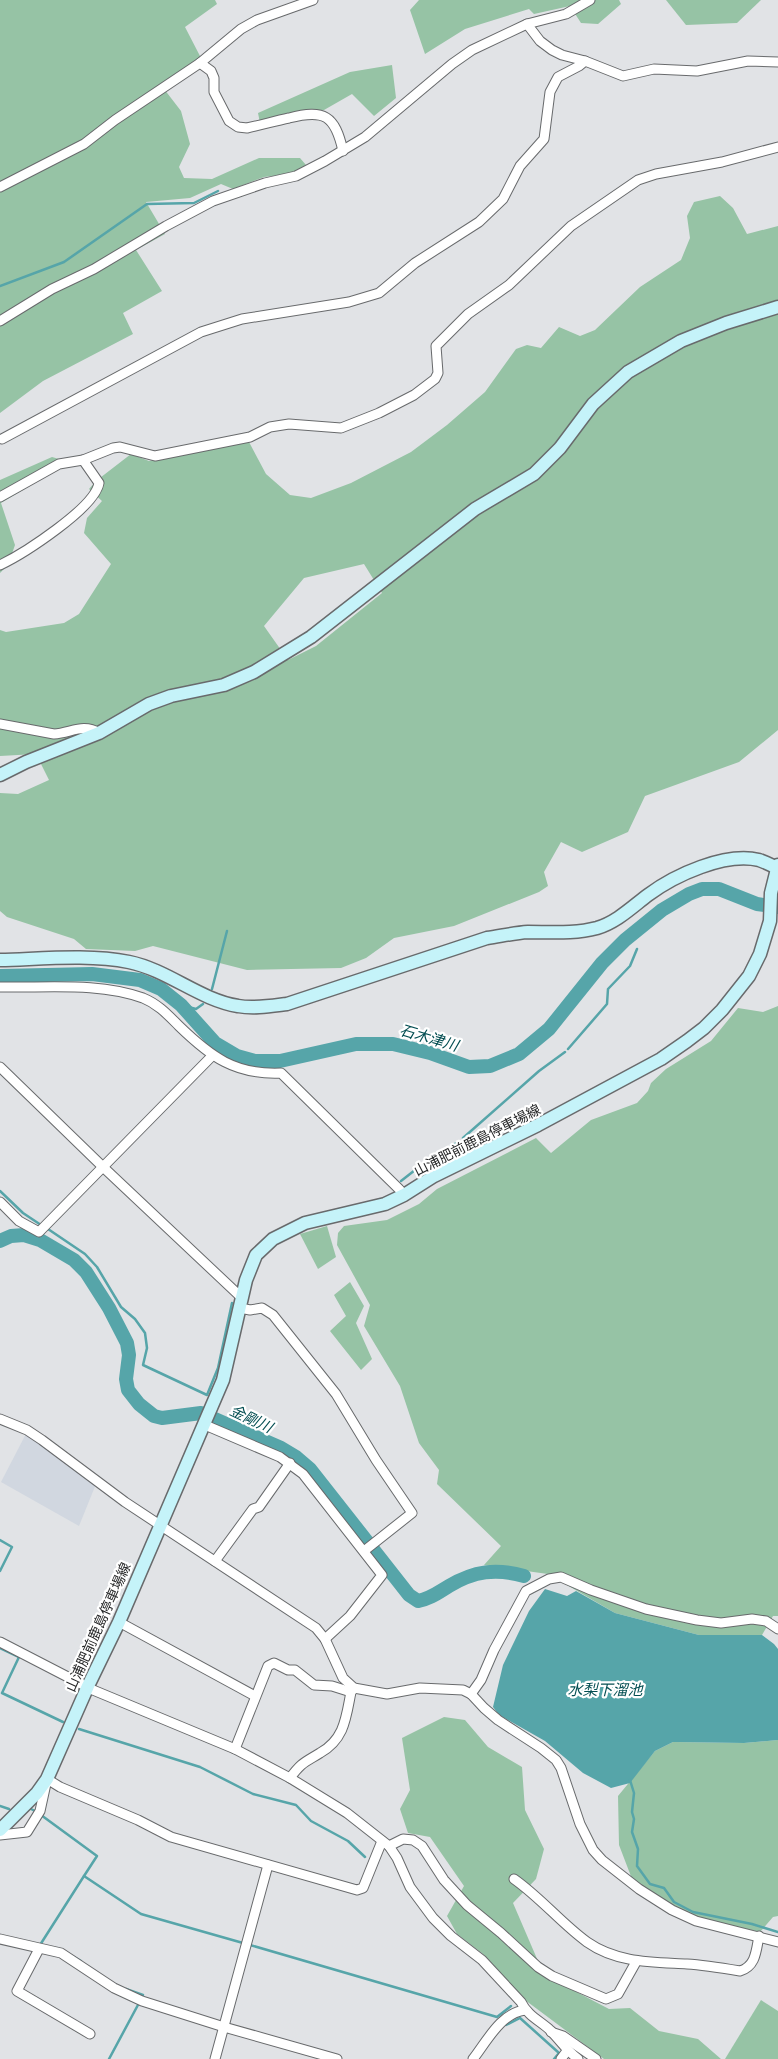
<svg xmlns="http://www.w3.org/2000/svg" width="778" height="2059" font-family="'Roboto Condensed','Noto Sans JP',sans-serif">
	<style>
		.built { fill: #d1d7e0 }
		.green { fill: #96c3a5; fill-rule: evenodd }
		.water { fill: #56a5a9 }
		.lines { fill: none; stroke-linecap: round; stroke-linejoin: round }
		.stream { stroke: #56a5a9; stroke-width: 2.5 }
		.river { stroke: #56a5a9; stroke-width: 14 }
		.street-casing { stroke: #686a6c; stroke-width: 11 }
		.secondary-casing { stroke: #686a6c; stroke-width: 15 }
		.street { stroke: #fff; stroke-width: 9 }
		.secondary { stroke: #c5f3f9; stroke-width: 12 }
		.labels { text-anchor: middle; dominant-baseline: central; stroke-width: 4.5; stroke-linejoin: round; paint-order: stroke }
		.street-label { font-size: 14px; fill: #262728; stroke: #fff }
		.water-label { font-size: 15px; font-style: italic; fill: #044e52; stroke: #fff }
	</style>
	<rect width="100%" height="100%" fill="#e1e3e6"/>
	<polygon class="built" points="29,1428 98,1479 79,1526 1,1482"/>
	<g class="green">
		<polygon points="0,0 215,0 217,4 185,27 201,58 161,85 181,111 190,144 179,167 184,178 212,179 259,158 300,158 306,165 289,174 264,177 233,189 221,184 190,198 146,202 165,234 136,250 162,291 123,313 133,334 43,381 0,413"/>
		<polygon points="419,0 619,0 621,4 598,24 581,23 570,6 534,14 529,9 465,29 425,54 410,10"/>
		<polygon points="666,0 761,0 737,23 686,25"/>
		<polygon points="392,65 396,98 374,116 352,94 324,110 261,128 258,113 350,72"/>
		<path d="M720,196L733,208L747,234L778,226V730L739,762L645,796L628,832L582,852L561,842L544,872L548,886L539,892L454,926L394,938L366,958L341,968L247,970L153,946L135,951L86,949L74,939L7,917L0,911V793L18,794L49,780L36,754L0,756V630L6,632L64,623L79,614L111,564L84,533L87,518L102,501L89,489L96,481L131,454L149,461L249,442L266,474L290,495L311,498L351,483L411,452L447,425L485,392L516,349L527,345L541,348L559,327L580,336L595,330L640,287L681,260L690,238L687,216L694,202ZM364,564L382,593L316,646L288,660L264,626L304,578Z"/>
		<polygon points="52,457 59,459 63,466 1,503 15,545 8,565 0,573 0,480"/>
		<polygon points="778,1006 778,1616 773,1616 762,1635 699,1635 615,1613 548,1574 484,1565 501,1546 437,1484 439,1470 419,1443 400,1386 364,1326 370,1305 337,1245 338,1233 344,1226 387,1220 419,1204 437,1189 536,1138 551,1153 591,1120 637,1103 648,1091 651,1083 666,1069 711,1041 738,1008 763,1012"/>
		<polygon points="327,1226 336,1257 318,1269 300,1234"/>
		<polygon points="350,1282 364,1306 356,1323 372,1359 361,1370 330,1331 346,1316 334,1295"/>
		<polygon points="444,1717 465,1720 488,1747 522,1767 525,1810 544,1849 536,1879 513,1903 544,1975 609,2009 630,2008 659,2031 698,2039 721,2059 604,2059 525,2000 483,1954 457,1934 447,1916 464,1886 430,1837 408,1833 400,1809 410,1790 402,1738"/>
		<polygon points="778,1740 778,1916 773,1917 760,1932 699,1918 674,1907 632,1879 619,1845 618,1796 655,1751 673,1742 744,1743"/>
		<polygon points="761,2000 778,2011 778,2059 725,2059"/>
	</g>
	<polygon class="water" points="545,1589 567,1596 576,1591 615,1613 699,1635 762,1635 774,1644 778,1649 778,1740 744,1743 673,1742 655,1751 630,1783 611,1788 583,1773 545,1741 499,1715 493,1707 503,1665 529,1611"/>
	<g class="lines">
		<g class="stream">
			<polyline points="0,286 64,262 147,204 194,203 218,191"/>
			<polyline points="212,989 227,931"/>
			<polyline points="181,1005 196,1009 203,1004"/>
			<polyline points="568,1049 607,1004 608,989 630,966 637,949"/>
			<polyline points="463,1138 539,1071 565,1052"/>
			<polyline points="401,1181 424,1163 458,1142"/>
			<polyline points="0,1191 23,1213 41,1225"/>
			<polyline points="48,1229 85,1254 97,1267 121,1307 135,1319 145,1333 147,1348 143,1365 207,1395 218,1368 232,1303"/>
			<polyline points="0,1540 12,1547 0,1571"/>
			<polyline points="0,1648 19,1657 2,1693 63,1722"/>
			<polyline points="79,1729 200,1767 253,1794 296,1805 311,1821 348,1841 365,1857"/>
			<polyline points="630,1780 634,1793 632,1812 634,1819 632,1832 638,1849 637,1866 650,1884 664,1888 674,1902 693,1912 752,1924 778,1932"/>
			<polyline points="0,1806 9,1809"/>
			<polyline points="31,1809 37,1812"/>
			<polyline points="41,1815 97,1856 84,1876 141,1914 243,1943"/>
			<polyline points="40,1945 84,1876"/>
			<polyline points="250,1945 497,2017 511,2006"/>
			<polyline points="67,1953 81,1961"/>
			<polyline points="126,1989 143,1995 142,1998"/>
			<polyline points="506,2025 520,2018 559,2053 554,2059"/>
			<polyline points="109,2059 139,2003"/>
		</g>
		<g class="river">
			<polyline points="0,976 92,974 140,980 161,989 181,1005 215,1043 237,1056 255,1061 280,1061 356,1044 393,1044 430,1053 469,1067 490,1066 519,1054 549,1029 602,963 625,940 662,910 689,894 702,889 719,889 757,904 778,907"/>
			<path d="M0,1241L11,1236L24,1235L40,1240L74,1260L86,1272L109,1308L127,1343L129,1355L126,1379L128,1390L139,1404L154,1416L162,1418L201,1413L281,1448L296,1457L310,1469L409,1595L418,1601C430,1599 439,1592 449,1586C474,1571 496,1568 524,1576"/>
		</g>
		<g class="street-casing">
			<g id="street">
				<polyline points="527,24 540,41 552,50 562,55 585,61 623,76 654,69 697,71 748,61 778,62"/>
				<path d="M200,63L211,71L214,78V92L229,121L238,127L247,128C261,125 275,121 289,118C324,109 335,115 343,151"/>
				<polyline points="0,187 84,144 115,120 200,63 241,29 257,20 313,0"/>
				<polyline points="0,321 52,289 94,269 166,226 213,201 265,183 296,176 325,161 365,137 452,64 472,50 527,24 566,14 590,0"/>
				<polyline points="2,439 201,332 242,319 349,302 379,293 415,263 479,222 503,199 520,166 544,139 550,92 558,77 579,66 585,61"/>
				<polyline points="0,497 59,464 83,460 113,448 120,447 155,456 250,437 270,427 289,424 341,428 379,413 414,395 435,379 438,373 436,346 468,314 509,285 571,226 638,180 656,174 722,162 778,147"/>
				<path d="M0,565C23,554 95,508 99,483L83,460"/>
				<path d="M0,724L54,734C71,733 83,723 99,733"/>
				<path d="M0,987C47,988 99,982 143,998C158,1004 168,1015 179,1026C211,1057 235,1075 281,1073L399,1189L404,1195"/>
				<polyline points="0,1067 103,1167 242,1298"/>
				<polyline points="0,1202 19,1221 39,1232 212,1056"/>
				<polyline points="240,1308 250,1310 262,1308 273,1315 336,1394 376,1460 412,1513 364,1551"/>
				<polyline points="0,1419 27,1430 42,1440 125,1502 316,1628 325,1639 343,1678 354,1688 387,1694 420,1688 463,1690 471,1694 484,1708 498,1720 541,1748 556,1760 561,1768 580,1824 593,1850 602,1860 639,1889 672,1910 696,1921 778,1942"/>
				<polyline points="205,1425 280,1457 303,1474 382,1575 350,1616 325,1639"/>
				<polyline points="215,1561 253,1509 259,1507 290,1463"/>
				<polyline points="119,1622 255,1696"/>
				<path d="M0,1642L93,1690L235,1749L290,1778L347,1813L389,1846L397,1858L410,1887L433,1918L451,1936L482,1960L521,2002C527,2015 540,2021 550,2030C560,2040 567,2051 578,2059"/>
				<polyline points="471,1694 481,1680 494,1650 526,1591 549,1579 561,1577 591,1590 646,1609 697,1620 721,1623 752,1619 766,1621 778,1629"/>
				<polyline points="235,1749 268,1666 274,1663 288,1670 295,1670 314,1685 332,1686 351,1692 354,1688"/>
				<path d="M290,1778C302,1762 304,1763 320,1753C345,1739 346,1717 351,1692"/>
				<polyline points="0,1835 27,1832 40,1811 47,1779 60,1787 138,1820 171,1837 357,1890 363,1888 382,1841"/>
				<polyline points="389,1846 403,1839 413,1840 422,1846 444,1880 467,1905 501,1933 538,1967 552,1976 606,1999 618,1994 636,1962"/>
				<path d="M514,1879C541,1898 562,1924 587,1942C617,1963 652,1962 687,1964C704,1965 722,1968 740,1971C756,1966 756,1951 759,1936"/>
				<polyline points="0,1939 61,1953 114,1988 142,2001 224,2027 337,2059"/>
				<polyline points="39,1949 17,1991 90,2034"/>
				<polyline points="551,2032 563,2036 596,2059"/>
				<polyline points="215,2059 268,1865"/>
				<path d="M473,2059C487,2041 501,2013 525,2010"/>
				<polyline points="561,2059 567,2051"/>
			</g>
		</g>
		<g class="secondary-casing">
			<g id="secondary">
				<polyline points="0,775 26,762 99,733 149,704 171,696 224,685 254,672 311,637 475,509 534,474 560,448 593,404 628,372 681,341 726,323 778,307"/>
				<path d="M0,960C41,959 89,954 129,962C168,970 200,1000 238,1006C254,1009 271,1006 287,1004L487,938C501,936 514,933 528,932C551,932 575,934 597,928C617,922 632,907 648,895C675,875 725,852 759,860C765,862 771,865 777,868"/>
				<polyline points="0,1830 37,1793 47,1779 88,1686 119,1622 223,1380 246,1280 256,1255 273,1239 305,1223 385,1204 404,1195 434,1176 538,1125 661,1059 687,1041 704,1028 722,1010 749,976 760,954 770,921 771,893 778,865"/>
			</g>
		</g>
		<use href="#street" class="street"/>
		<use href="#secondary" class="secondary"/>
	</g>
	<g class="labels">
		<g class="street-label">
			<text transform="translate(477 1140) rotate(-27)">山浦肥前鹿島停車場線</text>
			<text transform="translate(98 1627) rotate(-66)">山浦肥前鹿島停車場線</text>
		</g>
		<g class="water-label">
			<text transform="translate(429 1038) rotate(16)">石木津川</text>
			<text transform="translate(251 1419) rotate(25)">金剛川</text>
			<text x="605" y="1690">水梨下溜池</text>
		</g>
	</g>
</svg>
